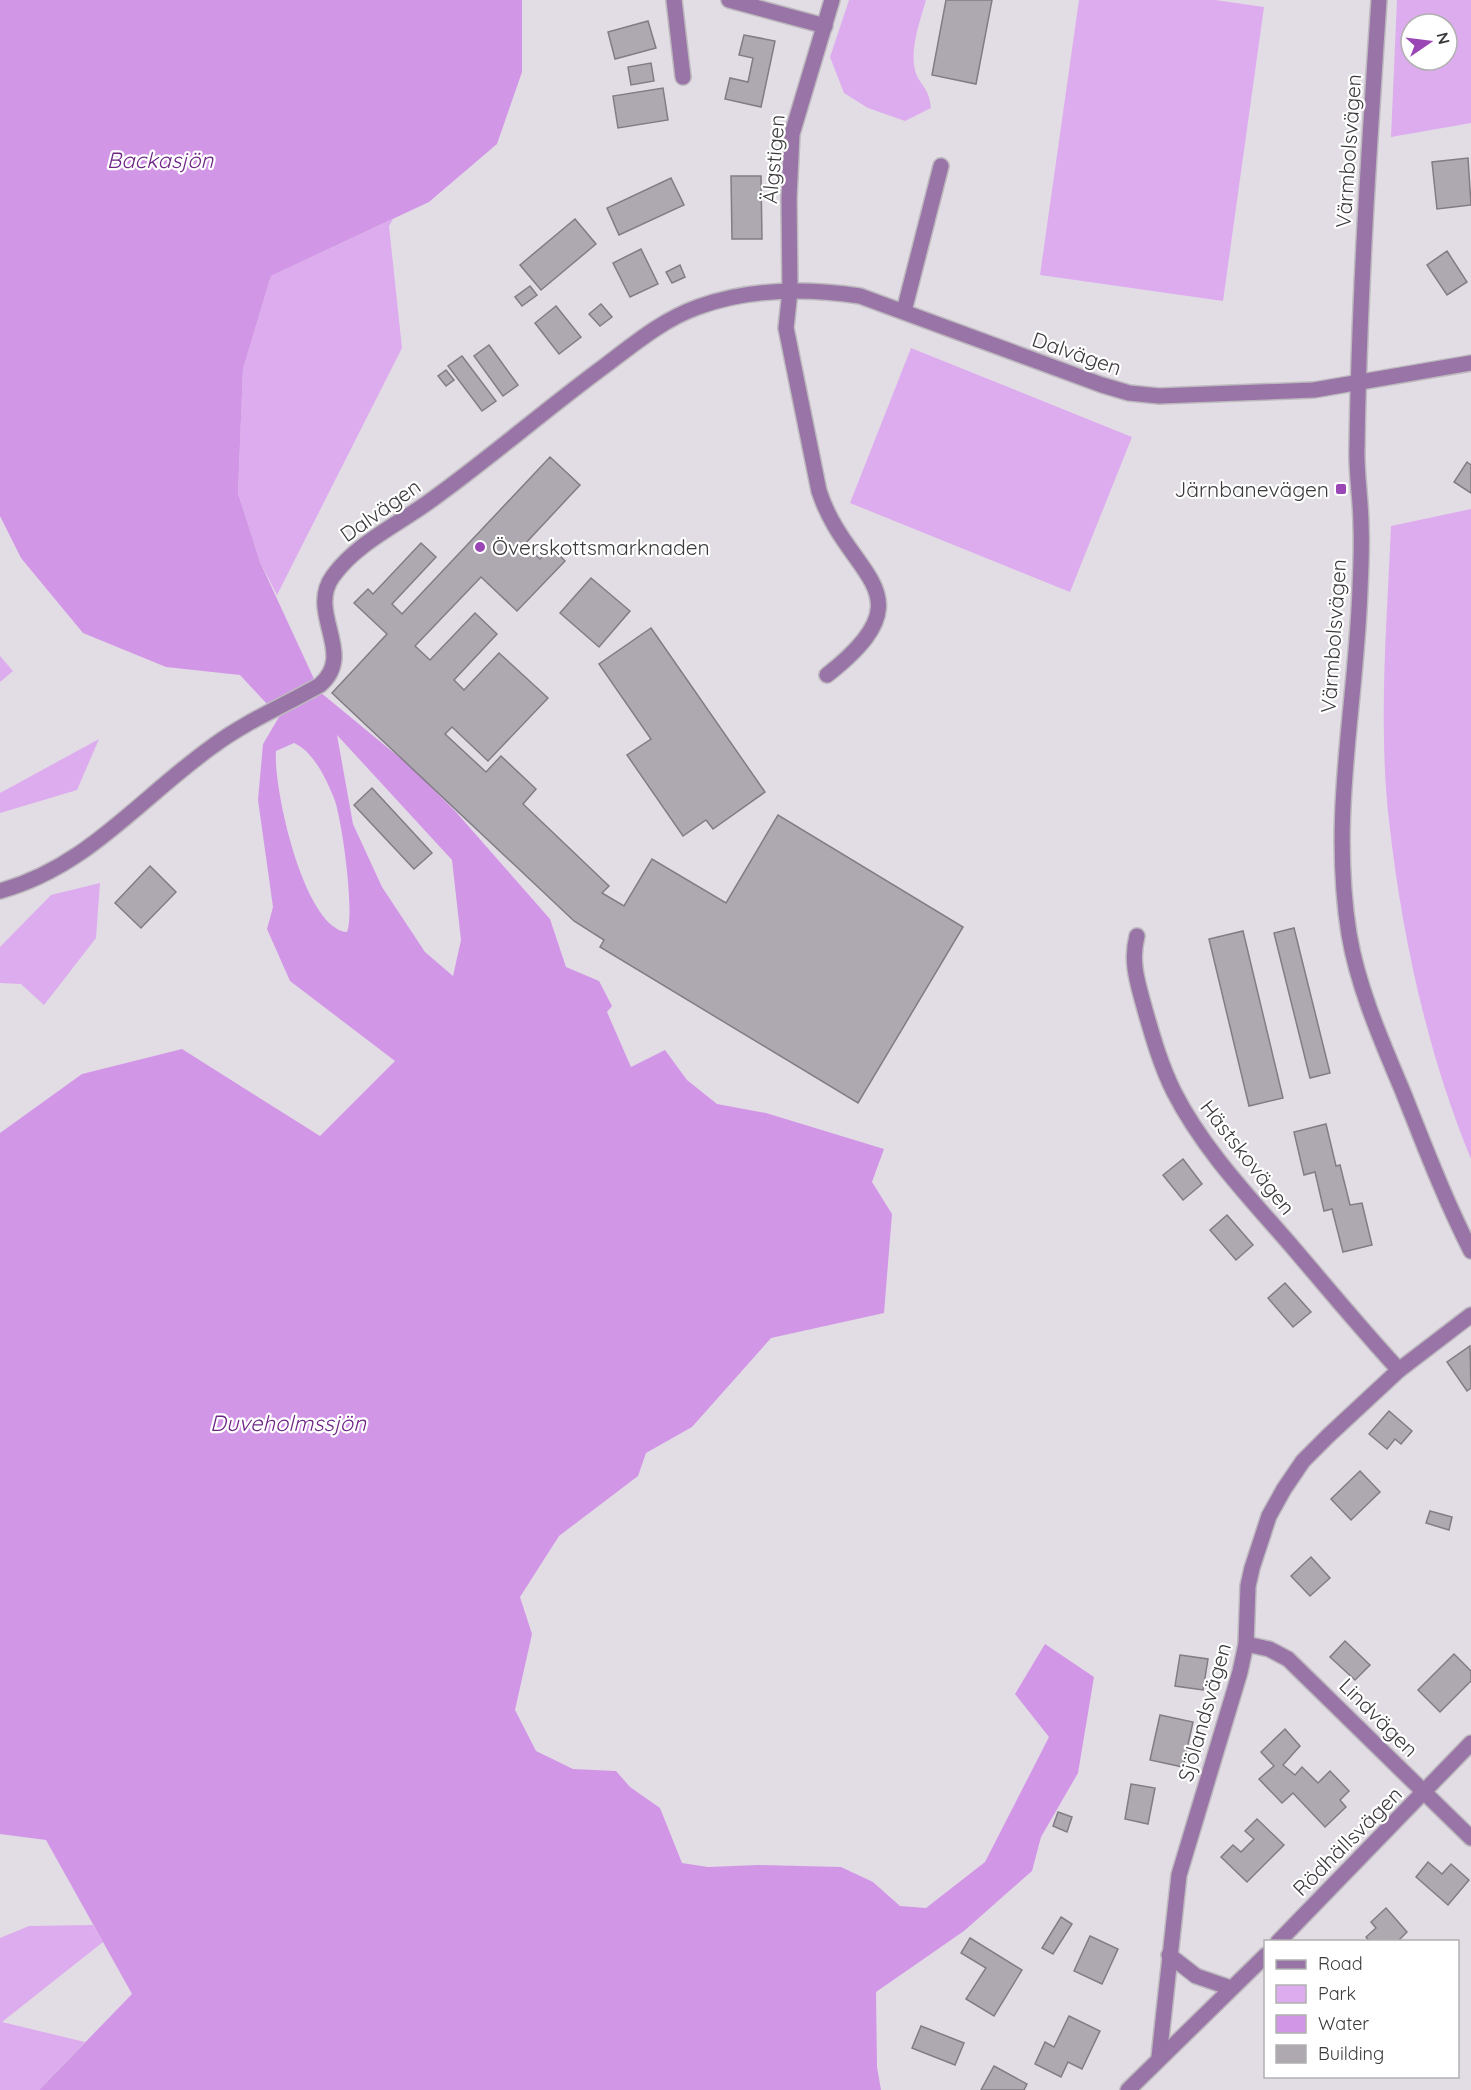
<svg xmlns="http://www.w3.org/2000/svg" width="1471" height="2090" font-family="Quicksand,sans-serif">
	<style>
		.green { fill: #ddacee; fill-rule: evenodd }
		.water { fill: #d296e7; fill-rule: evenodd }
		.building { fill: #aea9b0; stroke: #827c84; stroke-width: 1.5 }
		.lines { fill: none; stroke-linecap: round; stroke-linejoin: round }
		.minor-casing { stroke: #bdb9bf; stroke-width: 18 }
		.minor { stroke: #9974a6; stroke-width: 15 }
		.poi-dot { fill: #9a46b5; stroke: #fff; stroke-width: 2 }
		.labels { text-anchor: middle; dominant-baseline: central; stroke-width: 4.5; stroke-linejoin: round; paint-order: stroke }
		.street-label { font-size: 21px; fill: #3b393c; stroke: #fff }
		.poi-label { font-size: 21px; fill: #3b393c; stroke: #fff; text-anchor: end }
		.water-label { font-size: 22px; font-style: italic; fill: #6f2786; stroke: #fff }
	</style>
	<rect width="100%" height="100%" fill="#e2dde4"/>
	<g class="green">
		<path d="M849,0H926C920,21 910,48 915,70C918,84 929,86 931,108L905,121L868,108L844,93L830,57Z"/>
		<polygon points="1079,0 1215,0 1264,7 1223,301 1040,275"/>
		<path d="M1397,0H1471V123L1391,137ZM1411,24H1447V60H1411Z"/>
		<polygon points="393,219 389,226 402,348 277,595 260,562 238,493 243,369 271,276"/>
		<polygon points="911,348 1132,437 1070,592 850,503"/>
		<path d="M1471,509V1159C1427,1052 1402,936 1389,821C1378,726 1387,621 1391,526Z"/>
		<polygon points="0,656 13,671 0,682"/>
		<polygon points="99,739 77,790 0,813 0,793"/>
		<polygon points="100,883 96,938 44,1005 21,984 0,983 0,947 51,895"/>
		<polygon points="93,1925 103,1942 2,2022 85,2042 39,2090 0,2090 0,1938 29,1926"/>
	</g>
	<path class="water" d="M0,0H522V72L497,144L429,202L271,276L243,369L238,493L260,562L320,692L411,767L456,812L550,919L566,967L599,981L612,1006L607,1012L631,1067L665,1050L687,1080L717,1104L766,1113L884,1149L872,1182L892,1214L884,1313L771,1338L692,1427L646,1453L638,1476L559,1536L520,1597L532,1634L515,1710L536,1751L573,1769L616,1771L630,1787L660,1808L682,1863L708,1867L758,1865L841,1867L873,1882L900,1906L926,1908L985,1862L1049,1737L1015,1694L1045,1644L1094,1677L1078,1773L1041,1837L1032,1871L964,1931L876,1992L877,2067L881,2090H39L132,1994L46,1840L0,1834V1133L82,1074L182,1049L320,1136L395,1061L290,981L267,929L273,907L258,800L263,744L279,717L240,675L166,667L83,633L21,558L0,516ZM337,735L452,860L461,940L453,976L425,952L382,887L353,824ZM294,743C314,752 326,779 334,798C342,819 355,913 347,932C304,929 273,788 276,751Z"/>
	<g class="building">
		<polygon points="946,0 992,0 976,84 932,75"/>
		<polygon points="648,21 656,48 615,59 608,32"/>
		<polygon points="744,35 775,41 761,107 725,99 730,78 748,82 753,58 739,55"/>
		<polygon points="651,63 654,81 631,85 628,67"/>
		<polygon points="663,88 668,120 618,128 613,96"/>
		<polygon points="1468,158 1471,205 1437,209 1432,162"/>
		<polygon points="731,176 761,176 762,239 732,239"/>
		<polygon points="671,178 684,205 619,235 607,208"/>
		<polygon points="575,219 596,244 541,290 520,265"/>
		<polygon points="641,249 658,284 630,297 613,263"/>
		<polygon points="1447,251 1467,282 1447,295 1427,265"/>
		<polygon points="680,265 685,277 672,283 666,272"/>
		<polygon points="530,286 537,295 522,306 515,297"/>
		<polygon points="601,304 612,317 600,326 589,314"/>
		<polygon points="556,306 581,337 559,354 535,323"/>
		<polygon points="489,345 518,385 503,396 474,356"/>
		<polygon points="462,356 496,401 482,411 448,366"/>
		<polygon points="446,370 454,380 446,386 438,376"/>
		<polygon points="550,457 580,485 524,545 540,559 551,547 565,561 517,611 481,577 415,646 430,660 475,613 497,634 454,680 464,690 499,653 548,698 488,761 452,727 445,734 486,772 501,756 536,789 523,804 609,886 602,893 624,906 652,859 726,903 778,815 963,927 858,1103 600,947 604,940 574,921 332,693 387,634 354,603 368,589 373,594 421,543 436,557 392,604 402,614"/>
		<polygon points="1467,462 1471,465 1471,493 1454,482"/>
		<polygon points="591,578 630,611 599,647 560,613"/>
		<polygon points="651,628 765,792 713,829 706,820 683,836 627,755 651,739 599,664"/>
		<polygon points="372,788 432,853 414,869 354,805"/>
		<polygon points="150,866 176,892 141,928 115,903"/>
		<polygon points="1294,928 1330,1073 1310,1078 1274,933"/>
		<polygon points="1243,931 1283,1098 1249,1106 1209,939"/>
		<polygon points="1326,1124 1336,1166 1340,1165 1350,1205 1362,1203 1372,1245 1343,1252 1332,1209 1324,1211 1315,1172 1304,1175 1294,1132"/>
		<polygon points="1183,1159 1202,1184 1183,1200 1163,1175"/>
		<polygon points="1227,1215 1253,1245 1236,1260 1210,1230"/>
		<polygon points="1285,1283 1311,1312 1293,1327 1268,1298"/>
		<polygon points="1470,1346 1471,1388 1467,1391 1447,1362"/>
		<polygon points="1389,1411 1412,1431 1401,1444 1395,1439 1387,1449 1369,1434"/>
		<polygon points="1360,1471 1380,1492 1351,1520 1331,1499"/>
		<polygon points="1430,1511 1452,1517 1449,1530 1426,1523"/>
		<polygon points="1311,1557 1330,1578 1310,1596 1291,1576"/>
		<polygon points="1345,1641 1370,1665 1355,1680 1330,1657"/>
		<polygon points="1454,1654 1471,1671 1471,1681 1440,1712 1418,1690"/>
		<polygon points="1180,1655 1208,1659 1203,1690 1175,1686"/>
		<polygon points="1160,1715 1193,1722 1183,1767 1150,1760"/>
		<polygon points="1285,1729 1300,1746 1283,1765 1295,1775 1302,1767 1318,1783 1330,1771 1349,1791 1340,1800 1346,1807 1325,1827 1293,1793 1282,1803 1259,1779 1274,1766 1261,1752"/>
		<polygon points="1131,1784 1155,1788 1148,1824 1125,1819"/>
		<polygon points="1058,1812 1072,1817 1067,1832 1053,1826"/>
		<polygon points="1257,1819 1284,1845 1247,1882 1221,1857 1233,1845 1241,1852 1254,1839 1245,1831"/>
		<polygon points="1428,1862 1442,1874 1451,1864 1469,1880 1448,1905 1416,1877"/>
		<polygon points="1386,1908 1407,1932 1397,1942 1370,1942 1366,1937 1376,1928 1371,1922"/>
		<polygon points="1061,1917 1072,1924 1053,1954 1042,1948"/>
		<polygon points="1090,1936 1118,1949 1102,1984 1074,1971"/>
		<polygon points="970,1938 1022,1970 994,2016 966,1999 986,1968 961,1953"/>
		<polygon points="1069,2016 1100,2031 1082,2069 1068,2062 1061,2077 1035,2064 1045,2042 1054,2047"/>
		<polygon points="921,2026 964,2043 955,2065 912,2048"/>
		<polygon points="994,2066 1027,2084 1024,2090 981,2090"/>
	</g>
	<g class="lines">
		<g class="minor-casing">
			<g id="minor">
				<polyline points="674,0 683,77"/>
				<polyline points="729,0 825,26"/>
				<path d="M1379,0C1369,149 1359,299 1357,448C1356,474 1361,500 1361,525C1362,546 1361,568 1360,589C1356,708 1330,814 1349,934C1358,988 1382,1042 1403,1092C1424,1145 1445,1200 1471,1251"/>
				<polyline points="904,311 941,166"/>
				<path d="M827,675C933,592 847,578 819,491L786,328L790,291L789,198L792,134L832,0"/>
				<path d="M0,891C88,867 141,797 213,746C245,722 285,705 320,685C357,653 306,613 333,576C357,543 397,525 430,501C490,458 546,409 606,365C635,343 664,319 698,307C750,288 806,288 860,296L1102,385L1129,393L1159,396L1314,390L1471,363"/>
				<path d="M1137,936C1130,962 1138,984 1145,1010C1153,1038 1161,1066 1174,1092C1204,1151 1252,1200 1295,1250C1329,1290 1363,1331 1399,1370"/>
				<polyline points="1246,1644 1269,1649 1288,1659 1471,1838"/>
				<polyline points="1278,1942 1471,1743"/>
				<polyline points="1169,1955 1196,1976 1231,1988"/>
				<polyline points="1159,2057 1179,1875 1240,1672 1246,1644 1248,1586 1252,1568 1269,1516 1284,1489 1303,1461 1328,1436 1399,1370 1471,1315"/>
				<polyline points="1128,2090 1266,1955"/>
			</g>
		</g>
		<use href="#minor" class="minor"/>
	</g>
	<g class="poi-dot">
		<rect x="1335" y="483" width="12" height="12" rx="3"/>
		<circle cx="480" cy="547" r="6"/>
	</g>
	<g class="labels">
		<g class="street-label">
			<text transform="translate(1348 151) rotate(-86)">Värmbolsvägen</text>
			<text transform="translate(773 159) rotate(-85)">Älgstigen</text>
			<text transform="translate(1077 353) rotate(19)">Dalvägen</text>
			<text transform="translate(380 510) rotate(-35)">Dalvägen</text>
			<text transform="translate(1333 636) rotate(-86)">Värmbolsvägen</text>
			<text transform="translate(1248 1157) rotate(52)">Hästskovägen</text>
			<text transform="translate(1204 1712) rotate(-74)">Sjölandsvägen</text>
			<text transform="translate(1379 1717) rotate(45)">Lindvägen</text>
			<text transform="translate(1347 1841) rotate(-45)">Rödhällsvägen</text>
		</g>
		<g class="poi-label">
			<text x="1329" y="489">Järnbanevägen</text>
			<text x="492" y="547" text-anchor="start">Överskottsmarknaden</text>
		</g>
		<g class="water-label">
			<text x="160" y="160">Backasjön</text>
			<text x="288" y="1423">Duveholmssjön</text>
		</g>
	</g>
	<rect x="1264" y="1940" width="195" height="138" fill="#ffffff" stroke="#b1b0b1" stroke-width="1.5"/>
	<rect x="1276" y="1960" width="30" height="9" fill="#9974a6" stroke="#b1b0b1" stroke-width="1.5"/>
	<text x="1318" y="1970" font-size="18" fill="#3b393c">Road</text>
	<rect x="1276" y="1985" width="30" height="18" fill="#ddacee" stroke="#b1b0b1" stroke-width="1.5"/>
	<text x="1318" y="2000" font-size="18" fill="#3b393c">Park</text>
	<rect x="1276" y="2015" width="30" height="18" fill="#d296e7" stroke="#b1b0b1" stroke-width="1.5"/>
	<text x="1318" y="2030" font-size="18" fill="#3b393c">Water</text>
	<rect x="1276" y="2045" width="30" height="18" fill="#aea9b0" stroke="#b1b0b1" stroke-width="1.5"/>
	<text x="1318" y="2060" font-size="18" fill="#3b393c">Building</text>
	<g transform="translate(1429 42) rotate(76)"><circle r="28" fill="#ffffff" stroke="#b1b0b1" stroke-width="1.5"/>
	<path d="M0-4.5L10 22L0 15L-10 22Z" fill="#9a46b5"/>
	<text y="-9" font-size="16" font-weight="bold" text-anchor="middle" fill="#3b393c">N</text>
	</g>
</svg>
